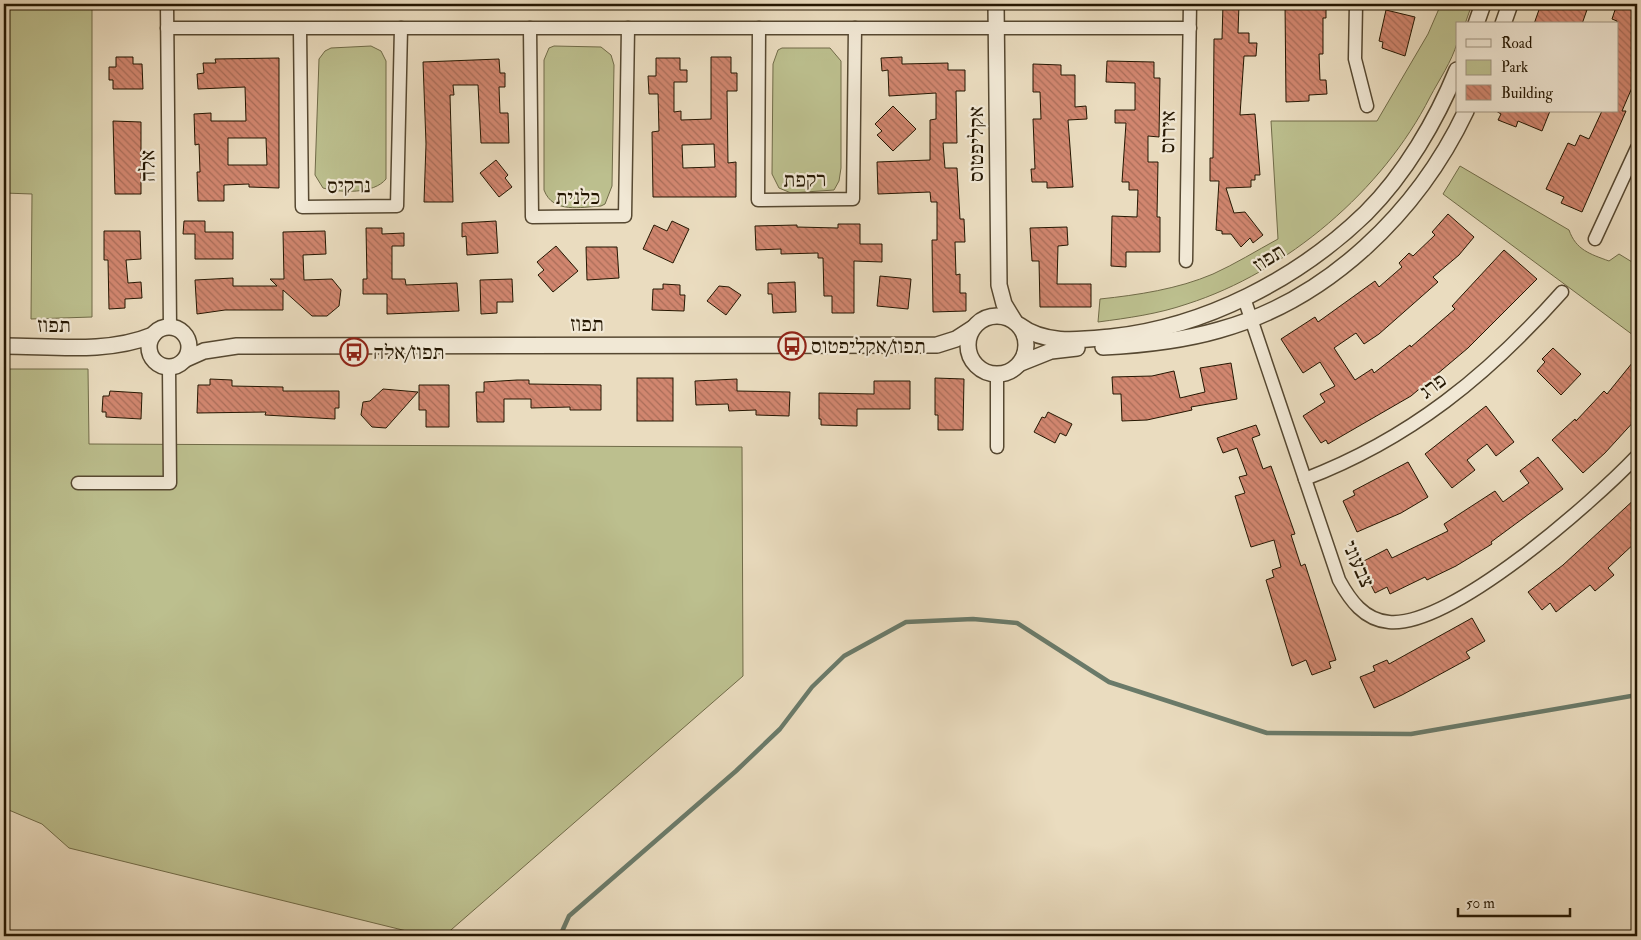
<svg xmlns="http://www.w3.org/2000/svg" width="1641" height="940" font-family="'IM FELL Double Pica','Frank Ruhl Libre',serif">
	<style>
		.park { fill: #bcbf8e; stroke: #706b48 }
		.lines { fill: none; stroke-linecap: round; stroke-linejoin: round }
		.stream { stroke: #6a7a69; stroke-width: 4.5 }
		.building { fill: url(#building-back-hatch); stroke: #251702; fill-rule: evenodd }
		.minor-casing { stroke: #564831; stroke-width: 15 }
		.tertiary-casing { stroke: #564831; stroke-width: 18 }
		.minor { stroke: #f1e8d5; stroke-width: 12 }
		.tertiary { stroke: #f1e8d5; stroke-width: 15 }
		.labels { text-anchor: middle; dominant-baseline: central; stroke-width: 4.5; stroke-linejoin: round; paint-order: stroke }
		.street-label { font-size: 21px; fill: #251702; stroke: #f1e8d5 }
		.poi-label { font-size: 21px; fill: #251702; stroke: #f1e8d5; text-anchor: start }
	</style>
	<defs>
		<pattern id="building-back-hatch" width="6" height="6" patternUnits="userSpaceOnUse" patternTransform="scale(1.25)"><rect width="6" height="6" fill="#d1866f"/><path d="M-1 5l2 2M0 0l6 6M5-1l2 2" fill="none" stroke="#a96d59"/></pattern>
	</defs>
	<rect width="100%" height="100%" fill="#eadcbf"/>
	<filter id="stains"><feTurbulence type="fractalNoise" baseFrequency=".004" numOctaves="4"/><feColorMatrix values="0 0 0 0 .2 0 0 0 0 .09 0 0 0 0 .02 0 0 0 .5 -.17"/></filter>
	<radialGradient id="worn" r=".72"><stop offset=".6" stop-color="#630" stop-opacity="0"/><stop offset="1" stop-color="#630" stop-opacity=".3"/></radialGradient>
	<g class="park">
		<polygon points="4,4 92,4 92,317 31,319 32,194 4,193"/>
		<path d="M1441,4H1472L1465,24H1457C1457,30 1458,37 1457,43C1452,61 1439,80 1430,97C1383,190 1287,272 1187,304C1158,314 1128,318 1098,322L1100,299C1138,295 1178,289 1213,274C1235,264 1256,251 1278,239L1271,121H1377L1428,34Z"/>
		<path d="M371,46L381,51L386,61V179C374,194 341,193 323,188L315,175L319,59L325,51L331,48Z"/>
		<path d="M554,46L601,47L611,55L614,65L612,186L605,204L601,206C581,207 553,214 544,190V60L549,48Z"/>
		<polygon points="782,48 830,48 841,61 841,168 839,181 834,190 791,193 779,188 772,174 773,64 778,50"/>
		<path d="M1460,166L1569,230C1576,250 1590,254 1609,261L1619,254L1637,265V338L1443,194Z"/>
		<polygon points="4,369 88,369 89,444 742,447 743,676 444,936 427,936 69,848 42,824 4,808"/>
	</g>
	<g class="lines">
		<polyline class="stream" points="560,936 569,916 736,771 780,729 812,687 844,656 906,622 973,619 1017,623 1109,682 1267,733 1411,734 1637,695"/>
	</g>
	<g class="building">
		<polygon points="1223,4 1239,4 1238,33 1249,33 1249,43 1257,43 1256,56 1244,56 1240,115 1255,114 1260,175 1255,175 1255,180 1251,180 1251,187 1226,188 1234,213 1245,212 1263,235 1253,243 1250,238 1241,247 1231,234 1222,234 1222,231 1216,230 1219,181 1210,181 1210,158 1213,158 1214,39 1222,39"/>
		<polygon points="1285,4 1326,4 1326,18 1323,18 1323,54 1319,54 1320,80 1326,80 1327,94 1309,95 1309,101 1286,102"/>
		<polygon points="1541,4 1589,4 1582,24 1534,24"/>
		<polygon points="1617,4 1637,4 1637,76 1622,111 1626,111 1582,212 1561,203 1564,197 1546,189 1568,143 1575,146 1580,135 1589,139 1602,111 1617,111 1617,21 1612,19"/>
		<polygon points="1386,10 1415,17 1405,56 1382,48 1383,42 1379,41"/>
		<polygon points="116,57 133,57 133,64 142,64 143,89 113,89 113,80 109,80 109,67 116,67"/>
		<path d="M711,57H731V73H737V91H727L728,163L736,162V197H653L652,132L659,131L658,94H649L648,76H656V58H680V70H687V82H674V112L681,111V120L711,119ZM714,144L715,167L683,168L682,145Z"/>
		<polygon points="902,57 902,64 948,63 948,70 965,70 965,91 956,91 957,143 943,143 945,168 957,168 960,219 964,219 965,242 955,242 956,275 960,274 960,293 966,293 966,311 933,312 932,240 937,240 937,202 931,202 930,192 878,194 877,162 930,160 930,120 936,119 936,93 889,96 888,70 882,71 881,58"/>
		<path d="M279,58V188L249,187V184L224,185V201H198L197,172H200L199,144L195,145L194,114L211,113V121H246L245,87L198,89L197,74L204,73L203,63H216L215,59ZM228,138H266L267,165H228Z"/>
		<polygon points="499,59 500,73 505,73 505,87 499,87 500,113 508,113 509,143 481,143 478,85 453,85 454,95 450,95 453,202 424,202 426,144 423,62"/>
		<polygon points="1107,61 1154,62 1154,78 1160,78 1159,137 1148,136 1148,162 1158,162 1157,217 1160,217 1160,252 1126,252 1126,267 1111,266 1112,216 1137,217 1138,190 1129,190 1129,182 1122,182 1126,123 1115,123 1115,110 1135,110 1135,83 1106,82"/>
		<polygon points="1033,64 1061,65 1061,75 1075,75 1075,107 1086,106 1087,119 1068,120 1073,187 1047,188 1047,182 1032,182 1031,169 1035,169 1033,119 1041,119 1040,92 1033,92"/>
		<polygon points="893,106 916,129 893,151 877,135 882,131 875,124"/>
		<polygon points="1496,111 1550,111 1542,131 1518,121 1516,127 1498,120 1501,114"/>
		<polygon points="113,121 141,122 141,194 115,194"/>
		<polygon points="496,160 508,175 505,178 512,187 499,197 480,173"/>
		<polygon points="1448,214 1474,237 1459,255 1433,277 1438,282 1379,334 1364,344 1356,333 1334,348 1355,380 1372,369 1374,373 1410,345 1411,347 1455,309 1452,306 1504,250 1537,279 1468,348 1411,396 1328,444 1326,440 1321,443 1303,416 1325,402 1320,394 1335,386 1320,362 1303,373 1281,339 1315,317 1318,322 1375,281 1379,287 1402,267 1399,263 1409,253 1413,256 1435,235 1432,232"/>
		<polygon points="184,221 205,221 205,232 233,232 233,259 195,259 195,234 183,234"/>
		<polygon points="496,221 498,253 467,255 466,236 462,237 462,223"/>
		<polygon points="672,221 689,229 673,263 643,249 654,225 667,231"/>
		<polygon points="838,224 860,224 860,244 882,244 882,262 854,261 854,313 832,313 832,296 824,296 823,258 818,258 818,253 781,254 781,249 756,250 755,226 797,225 797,227 838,228"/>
		<polygon points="1067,227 1068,245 1058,246 1057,284 1091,284 1091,307 1040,307 1039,261 1032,261 1030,228"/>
		<polygon points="366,228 382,228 382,234 404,233 404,246 392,246 392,279 405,279 406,285 457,283 459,311 387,314 387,294 363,294 363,279 367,279"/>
		<polygon points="104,231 140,231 141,259 126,260 128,283 141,282 142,298 125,299 125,308 109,309 108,260 104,260"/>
		<polygon points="325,231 326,254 303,255 304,280 332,279 341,290 339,306 327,316 312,316 283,290 283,310 225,310 197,314 195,280 233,278 233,286 277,286 270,279 284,279 283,232"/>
		<polygon points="556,246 578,271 553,292 538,275 544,270 537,262"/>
		<polygon points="586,247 617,247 619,278 587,280"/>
		<polygon points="880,276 911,279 908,309 877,306"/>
		<polygon points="512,279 513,302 497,302 497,313 481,314 480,280"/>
		<polygon points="795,282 796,312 773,313 772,294 768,294 768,283"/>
		<polygon points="663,284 680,285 680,295 685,295 684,311 652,310 653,289 663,289"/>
		<polygon points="719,286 729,287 741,295 726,315 707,301"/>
		<polygon points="1553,348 1581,374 1561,395 1537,371 1545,362 1542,359"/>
		<polygon points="1637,357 1637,418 1605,453 1583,473 1552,440 1575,419 1576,421 1604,391 1607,394"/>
		<polygon points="1231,363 1237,399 1191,407 1192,410 1147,420 1122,421 1121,394 1113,394 1112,377 1152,376 1174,371 1180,398 1205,392 1200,368"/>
		<rect x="637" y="378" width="36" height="43"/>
		<polygon points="935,378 964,379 963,430 938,430 938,415 935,415"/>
		<polygon points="210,379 232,380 232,386 283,387 283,391 339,391 339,408 335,408 335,419 265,415 266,412 197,413 198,385 210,385"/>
		<polygon points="737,379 737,391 790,392 789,416 756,415 756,410 729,411 728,404 696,405 695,381"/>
		<polygon points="517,380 529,380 529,384 601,385 601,410 570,410 570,407 531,408 531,399 504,399 504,422 477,422 476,392 484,392 484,382"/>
		<polygon points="874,381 910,381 910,409 857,409 857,426 821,425 821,419 819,419 819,393 874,394"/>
		<polygon points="419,385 449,385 449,427 426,427 426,410 419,410"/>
		<polygon points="383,389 418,392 386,428 372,427 361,415 363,402 370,401"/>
		<polygon points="110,391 142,393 141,419 106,417 106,412 102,412 103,396 109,396"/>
		<polygon points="1486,406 1514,442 1496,456 1487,444 1467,460 1475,470 1452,488 1425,454"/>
		<polygon points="1048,412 1072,424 1066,436 1060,433 1055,443 1034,432 1042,417 1045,418"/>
		<polygon points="1256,425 1260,435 1252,438 1263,469 1271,466 1295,534 1291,535 1301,566 1305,564 1336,660 1329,662 1331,668 1312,675 1306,660 1292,666 1266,580 1274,577 1272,570 1281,567 1274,540 1251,547 1235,496 1245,493 1239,477 1247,475 1237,448 1223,453 1217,438"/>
		<polygon points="1538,457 1563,489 1491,542 1492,544 1456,566 1427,580 1425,577 1390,594 1387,587 1375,593 1360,563 1387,549 1392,558 1448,531 1444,524 1495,491 1503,502 1529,483 1520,471"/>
		<polygon points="1408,462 1428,497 1401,513 1357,532 1343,501 1355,495 1353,491"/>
		<polygon points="1637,497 1637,541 1608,568 1614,575 1595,591 1590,585 1556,612 1550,603 1542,610 1528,592 1563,565"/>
		<polygon points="1472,618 1485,641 1466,652 1470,658 1402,695 1374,708 1360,677 1375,671 1373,666 1387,660 1389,664"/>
	</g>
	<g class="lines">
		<g class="minor-casing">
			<g id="minor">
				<polyline points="167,4 170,327"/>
				<polyline points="1356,4 1355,59 1367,106"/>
				<polyline points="167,28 1190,28"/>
				<polyline points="530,28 532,217 625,216 628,28"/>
				<polyline points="759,28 758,200 853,199 855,28"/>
				<polyline points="300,29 302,207 397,206 401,28"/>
				<polyline points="1595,239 1637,148"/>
				<polyline points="1186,261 1190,4"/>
				<path d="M1244,298L1339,580C1350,600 1364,620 1389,622C1451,628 1594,501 1637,456"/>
				<polyline points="997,447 997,375"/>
				<path d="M1305,479C1410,439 1488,375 1562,292"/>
				<polyline points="78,483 170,483 169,367"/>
			</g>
		</g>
		<g class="tertiary-casing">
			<g id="tertiary">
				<polyline points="996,4 999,285 1004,304 1015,322"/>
				<polyline points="1476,24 1483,4"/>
				<polyline points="1503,24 1510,4"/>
				<circle cx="997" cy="345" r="29"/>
				<path d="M1019,325C1045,345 1080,340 1111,337C1205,327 1298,279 1366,213C1405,174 1436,121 1457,70"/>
				<circle cx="169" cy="347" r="20"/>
				<path d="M4,346C52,346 107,354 153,335"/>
				<path d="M1103,347C1142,345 1181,341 1219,330C1328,300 1418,212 1466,111"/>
				<polyline points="186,359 204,351 237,346 937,345 956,339 973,328"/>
				<polyline points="1021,363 1051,351 1077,348"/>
			</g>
		</g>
		<use href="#minor" class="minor"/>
		<use href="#tertiary" class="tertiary"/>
	</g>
	<defs>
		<g id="bus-ring" transform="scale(1.4375)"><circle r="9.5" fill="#f1e8d5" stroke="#8f2418" stroke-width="1.5"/><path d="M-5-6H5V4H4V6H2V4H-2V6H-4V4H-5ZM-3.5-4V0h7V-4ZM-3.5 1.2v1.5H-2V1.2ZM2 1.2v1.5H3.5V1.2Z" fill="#8f2418"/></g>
	</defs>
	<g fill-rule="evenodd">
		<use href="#bus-ring" x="792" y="346"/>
		<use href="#bus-ring" x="354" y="352"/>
	</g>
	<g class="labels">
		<g class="street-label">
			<text transform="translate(1168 132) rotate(-89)">אירוס</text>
			<text transform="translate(976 144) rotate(-90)">אקליפטוס</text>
			<text transform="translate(148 166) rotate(-91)">אלה</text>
			<text transform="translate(805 180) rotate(-1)">רקפת</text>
			<text transform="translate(349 186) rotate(-1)">נרקיס</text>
			<text x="578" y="197">כלנית</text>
			<text transform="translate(1269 258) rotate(-32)">תפוז</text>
			<text x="587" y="324">תפוז</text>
			<text x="54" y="325">תפוז</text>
			<text transform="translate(1433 386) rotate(-37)">פרג</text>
			<text transform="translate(1358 564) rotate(66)">צבעוני</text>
		</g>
		<g class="poi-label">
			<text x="811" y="346">תפוז/אקליפטוס</text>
			<text x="373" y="352">תפוז/אלה</text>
		</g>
	</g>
	<rect width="1641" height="940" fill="none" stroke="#eadcbf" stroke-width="20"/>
	<rect x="5" y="5" width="1631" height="930" fill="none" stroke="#251702" stroke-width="2.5"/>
	<rect x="10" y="10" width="1621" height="920" fill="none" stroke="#251702"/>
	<rect x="1456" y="22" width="162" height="90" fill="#f1e8d5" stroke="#9f9481"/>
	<rect x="1466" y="39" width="25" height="8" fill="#f1e8d5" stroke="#9f9481"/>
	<text x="1501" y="48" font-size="15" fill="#251702">Road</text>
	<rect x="1466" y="60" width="25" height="15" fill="#bcbf8e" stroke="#9f9481"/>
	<text x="1501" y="72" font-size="15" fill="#251702">Park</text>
	<rect x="1466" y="85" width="25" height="15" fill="url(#building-back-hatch)" stroke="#9f9481"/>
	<text x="1501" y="98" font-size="15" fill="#251702">Building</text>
	<path d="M1458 908v8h112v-8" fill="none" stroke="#251702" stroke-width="2.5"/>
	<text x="1466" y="908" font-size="15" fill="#251702" stroke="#f1e8d5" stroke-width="4" paint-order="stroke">50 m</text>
	<rect width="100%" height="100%" filter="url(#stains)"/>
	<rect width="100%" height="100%" fill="url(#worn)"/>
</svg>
